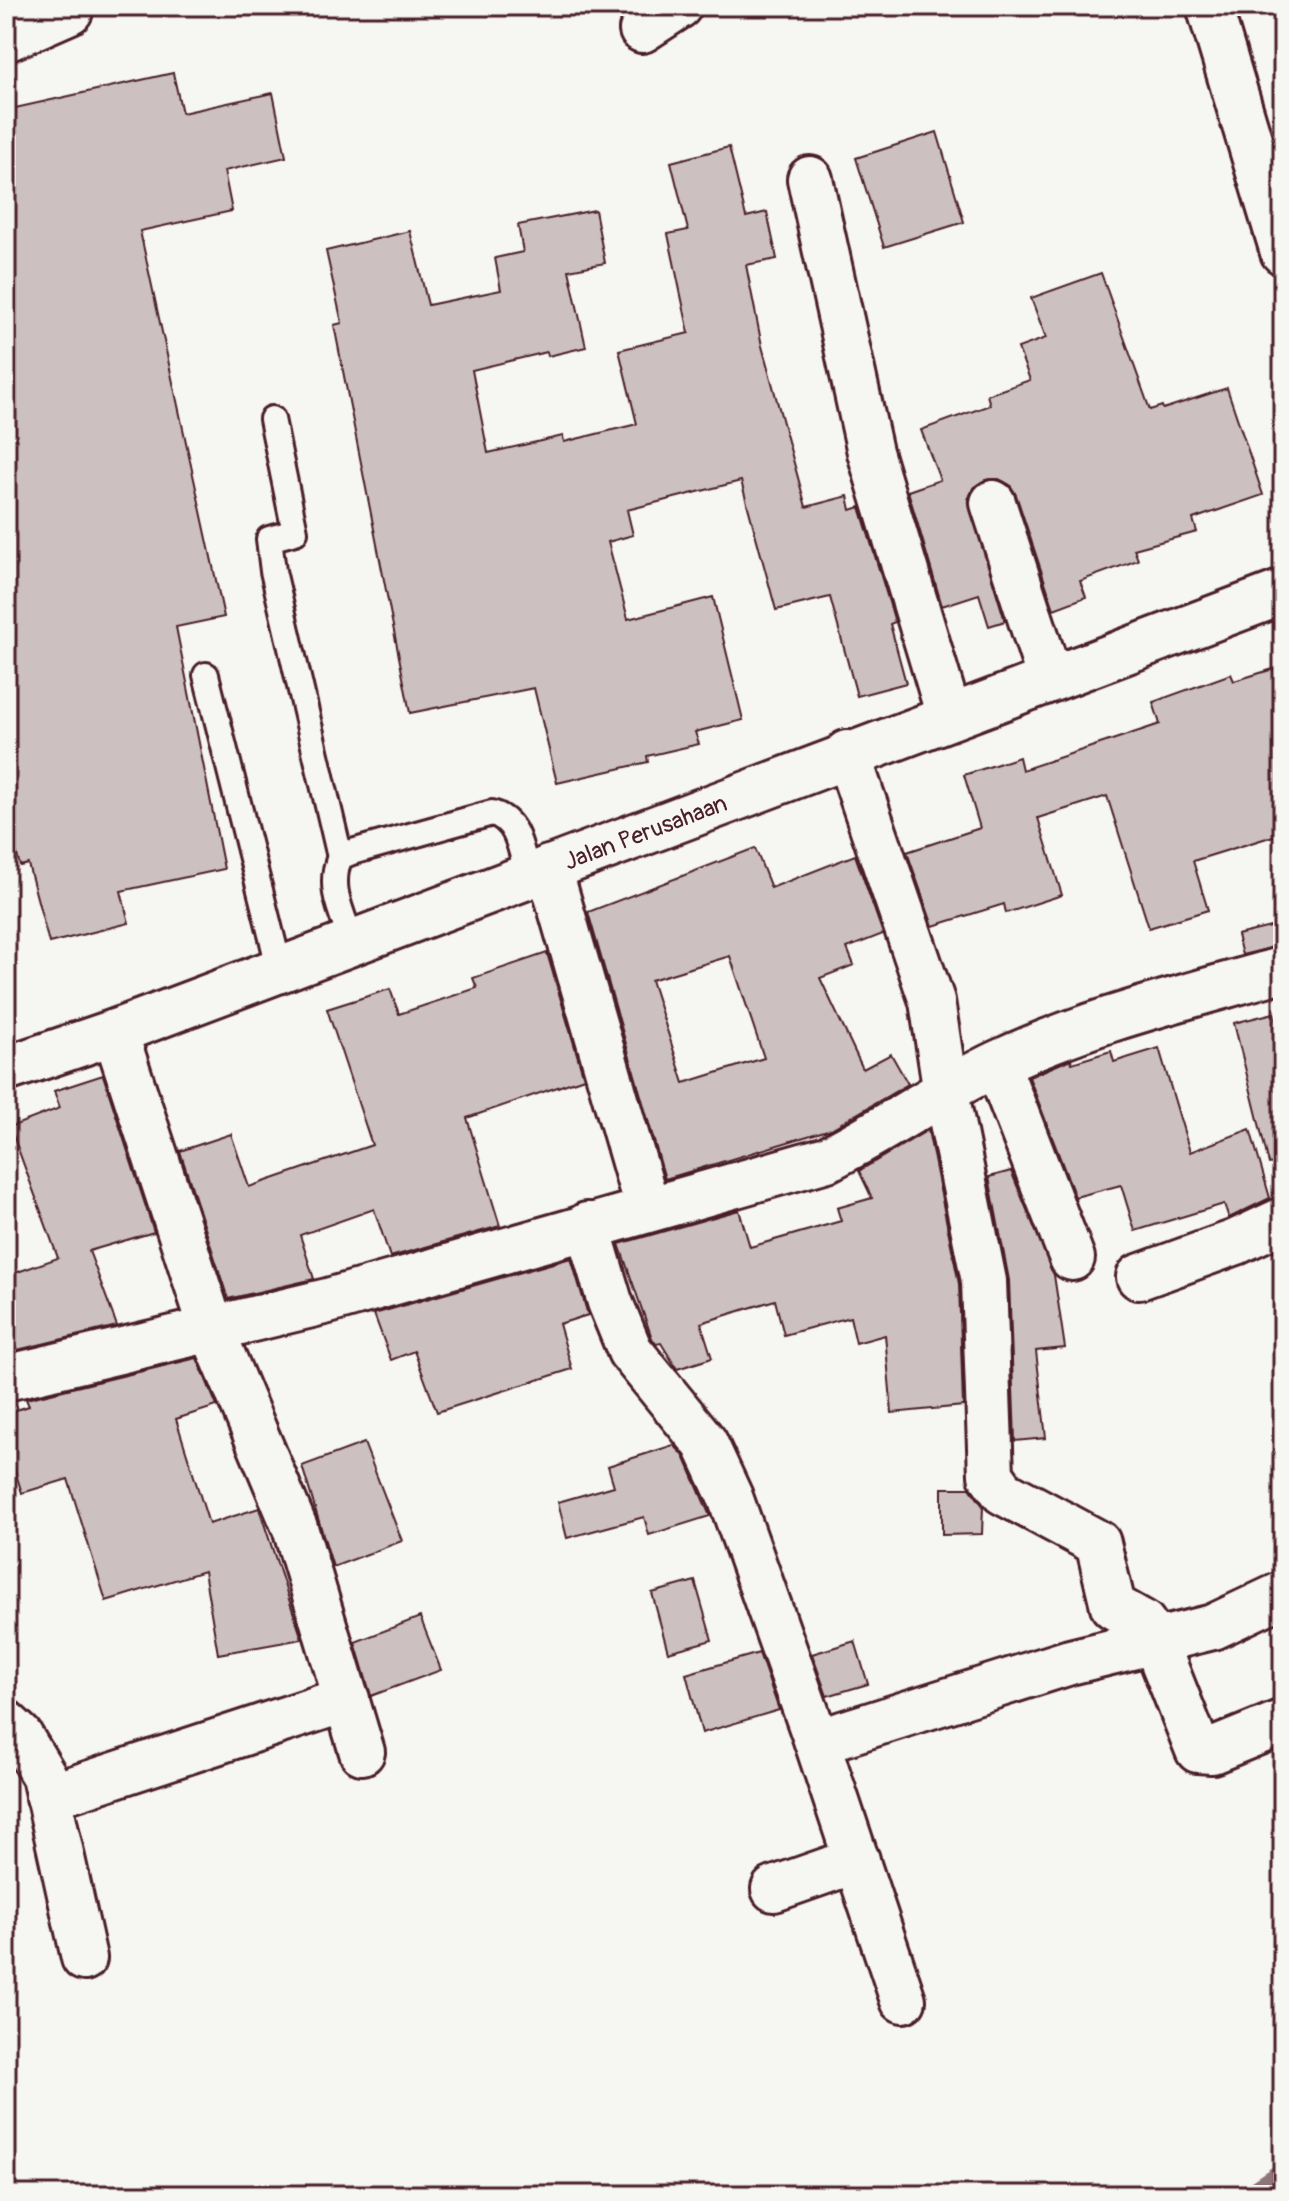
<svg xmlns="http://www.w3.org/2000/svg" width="1289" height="2201" font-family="Pangolin,sans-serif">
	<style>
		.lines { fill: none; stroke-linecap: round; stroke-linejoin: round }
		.stream { stroke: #8e747a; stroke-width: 14 }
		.building { fill: #ccc1c0; stroke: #4a1f2b; stroke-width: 2; fill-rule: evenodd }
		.lane-casing { stroke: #4a1f2b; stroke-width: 30 }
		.street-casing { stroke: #4a1f2b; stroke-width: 50 }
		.primary-casing { stroke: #4a1f2b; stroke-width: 50 }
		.lane { stroke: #f6f6f2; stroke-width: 24 }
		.street { stroke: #f6f6f2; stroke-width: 44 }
		.primary { stroke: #f6f6f2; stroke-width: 44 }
		.labels { text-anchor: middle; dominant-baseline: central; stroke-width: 6; stroke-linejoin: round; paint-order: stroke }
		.street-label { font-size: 24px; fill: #4a1f2b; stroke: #f6f6f2 }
	</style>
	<rect width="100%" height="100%" fill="#f6f6f2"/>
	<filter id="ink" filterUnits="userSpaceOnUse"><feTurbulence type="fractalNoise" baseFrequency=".0125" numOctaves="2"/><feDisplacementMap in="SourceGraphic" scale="16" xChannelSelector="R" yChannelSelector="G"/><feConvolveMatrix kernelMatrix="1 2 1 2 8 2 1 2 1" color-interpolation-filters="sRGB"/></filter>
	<g filter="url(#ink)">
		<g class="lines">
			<polyline class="stream" points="1243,2195 1283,2168"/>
		</g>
		<g class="building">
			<polygon points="173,73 182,113 273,93 286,157 224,171 232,211 140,231 224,617 176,627 224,869 121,891 129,923 49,943 28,864 20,866 6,814 6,110"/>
			<polygon points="937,132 964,222 884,247 856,158"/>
			<polygon points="729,147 746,217 767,212 777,259 746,265 762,346 806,507 848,496 851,510 860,507 895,622 890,624 906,683 857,696 830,597 776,610 741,481 627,510 633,535 608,542 628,619 713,597 743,720 695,732 699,744 647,756 648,762 557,783 534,688 410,713 334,325 342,323 326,251 410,231 428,305 501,290 495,258 523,252 518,225 595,210 605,263 569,270 586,347 548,356 547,352 472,370 488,453 563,436 564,442 637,424 619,350 689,333 668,234 688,230 671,162"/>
			<polygon points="1101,273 1150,410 1162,406 1163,409 1227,388 1263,495 1193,519 1197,532 1134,549 1138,560 1080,581 1086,597 1054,609 1016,495 1010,485 999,479 985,480 974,487 968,499 1005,621 989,626 979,594 942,606 908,491 940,480 921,430 990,405 987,395 1030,380 1018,348 1046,338 1031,298"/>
			<polygon points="1283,666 1283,833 1193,861 1208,910 1149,928 1107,796 1038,818 1062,895 1006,913 1004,904 933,926 907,852 980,828 964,775 1019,757 1022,770 1160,724 1153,702 1231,674 1234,681"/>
			<path d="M755,848L771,888L855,855L883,934L847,948L854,965L820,978L863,1069L891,1054L908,1084L831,1129L665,1179L588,912ZM730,956L764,1058L684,1083L651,980Z"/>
			<polygon points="1283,924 1283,945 1242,955 1237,935"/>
			<polygon points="547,953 584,1078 467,1118 500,1226 390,1257 374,1209 300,1235 314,1279 228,1299 180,1151 231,1134 249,1187 372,1145 327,1009 390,989 399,1014 477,988 473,978"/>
			<polygon points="1274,1013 1283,1050 1283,1162 1269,1164 1234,1023"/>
			<polygon points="1159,1048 1190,1152 1250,1129 1270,1198 1229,1218 1224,1204 1135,1231 1121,1185 1075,1197 1029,1077 1071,1059 1072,1063 1111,1051 1114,1062"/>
			<polygon points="103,1075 154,1232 89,1251 117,1326 9,1352 6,1342 6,1276 58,1258 10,1127 60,1108 54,1091"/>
			<polygon points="928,1130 959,1284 963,1406 892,1413 885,1335 856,1343 850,1317 784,1335 775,1300 701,1323 712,1358 677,1369 661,1343 656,1344 652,1338 619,1244 739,1210 750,1247 841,1221 837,1208 872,1198 859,1171"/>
			<polygon points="1011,1171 1054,1275 1065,1348 1036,1351 1046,1438 1015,1441 1009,1280 989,1177"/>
			<polygon points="571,1258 588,1315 559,1324 572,1369 437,1412 414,1351 391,1360 374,1314"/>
			<polygon points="197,1358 217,1406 176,1419 209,1524 259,1508 302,1639 218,1654 204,1571 106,1601 68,1479 22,1493 6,1443 6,1413 29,1406 26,1399"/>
			<polygon points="364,1443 402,1541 333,1567 302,1466"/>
			<polygon points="674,1445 684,1456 710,1516 649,1535 644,1517 567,1538 558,1502 614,1486 608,1466"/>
			<polygon points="942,1488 970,1488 983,1506 982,1534 942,1535"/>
			<polygon points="695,1581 712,1640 668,1652 652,1593"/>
			<polygon points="420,1617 441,1670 371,1696 355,1642"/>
			<polygon points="855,1641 868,1684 827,1696 812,1654"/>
			<polygon points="759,1653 779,1710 702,1733 686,1674"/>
		</g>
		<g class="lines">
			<g class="lane-casing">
				<g id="lane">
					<polyline points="272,419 295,532 269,539 273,571 340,857"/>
					<polyline points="206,675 280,970"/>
					<path d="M352,942C342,913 327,887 340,857L352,852L492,813C519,820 521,853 528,876"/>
				</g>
			</g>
			<g class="street-casing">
				<g id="street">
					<polyline points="1209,6 1283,252"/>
					<polyline points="642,30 679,6"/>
					<polyline points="6,39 70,11"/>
					<polyline points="810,179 870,452 949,716"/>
					<polyline points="993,503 1050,679"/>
					<polyline points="847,753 932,1001 946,1093 984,1281 991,1475 1003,1492 1098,1543 1113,1606 1143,1623 1154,1639 1198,1750 1212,1751 1283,1722"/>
					<polyline points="549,868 647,1207"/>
					<polyline points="115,1032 212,1330 295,1528 362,1752"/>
					<polyline points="997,1064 1072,1258"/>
					<polyline points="587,1225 610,1302 630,1351 705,1443 730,1497 817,1742 903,2000"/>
					<polyline points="1139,1277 1236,1242 1283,1220"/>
					<path d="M6,1378L328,1301L827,1159C886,1130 939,1091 998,1063C1089,1020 1187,997 1283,969"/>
					<polyline points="6,1723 20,1736 44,1776 84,1958"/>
					<polyline points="817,1742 1070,1662 1213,1627 1283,1594"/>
					<polyline points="48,1797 347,1699"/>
					<polyline points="774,1889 857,1860"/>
				</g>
			</g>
			<g class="primary-casing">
				<g id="primary">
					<path id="s1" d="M6,1069L115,1032L1283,592"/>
				</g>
			</g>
			<use href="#lane" class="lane"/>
			<use href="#street" class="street"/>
			<use href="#primary" class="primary"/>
		</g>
	</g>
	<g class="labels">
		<g class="street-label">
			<text stroke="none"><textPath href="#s1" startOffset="682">Jalan Perusahaan</textPath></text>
		</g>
	</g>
	<rect width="1289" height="2201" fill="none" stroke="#f6f6f2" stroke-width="32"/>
	<rect x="16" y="16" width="1257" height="2169" fill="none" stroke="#4a1f2b" stroke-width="3" filter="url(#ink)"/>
</svg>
